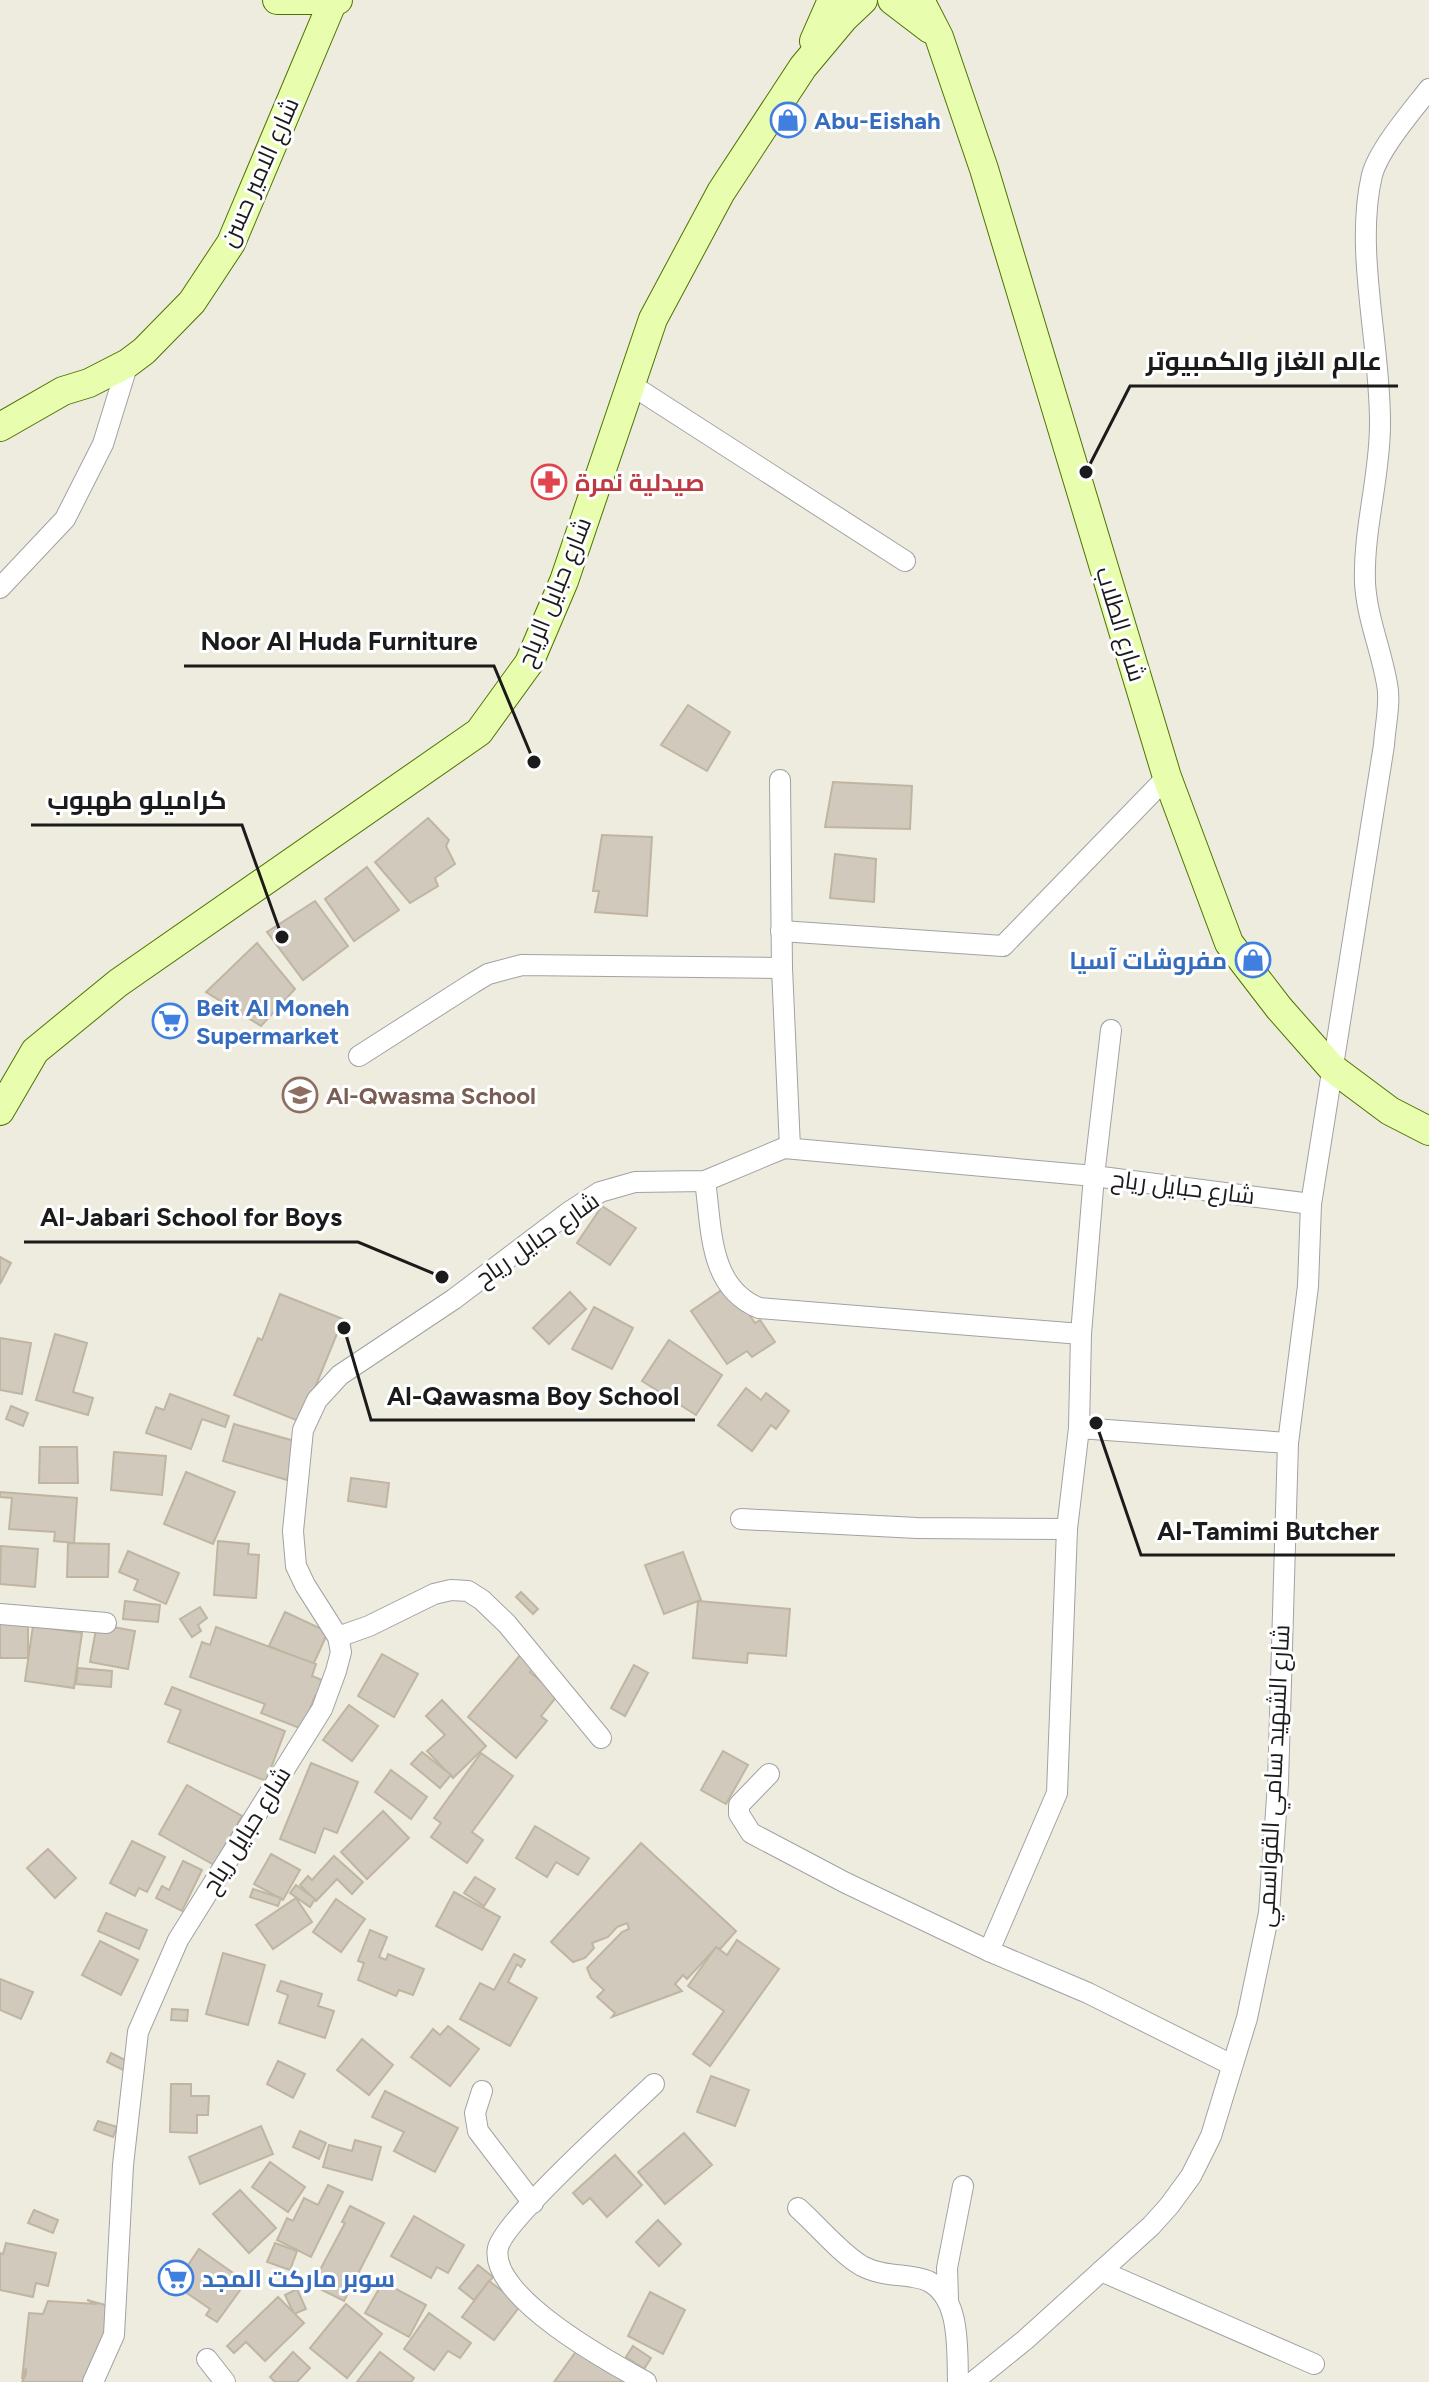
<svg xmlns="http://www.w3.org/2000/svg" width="1429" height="2382" font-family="Figtree,Cairo,sans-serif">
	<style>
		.building { fill: #d0c9bc; stroke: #c0b5a1; stroke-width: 2 }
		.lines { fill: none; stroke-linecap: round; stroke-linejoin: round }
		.street-casing { stroke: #a2a2a2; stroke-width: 22 }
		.secondary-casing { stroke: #4e7300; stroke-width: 30 }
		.street { stroke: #fff; stroke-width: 20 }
		.secondary { stroke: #e8fdad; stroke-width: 28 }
		.labels { text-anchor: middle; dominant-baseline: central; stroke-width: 6; stroke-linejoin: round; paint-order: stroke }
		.shop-label { font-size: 24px; font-weight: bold; fill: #366cbe; stroke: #fff; text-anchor: start }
		.street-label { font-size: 24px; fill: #1b1b1b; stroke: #fff }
		.health-label { font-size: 24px; font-weight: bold; fill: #be3a42; stroke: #fff; text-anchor: start }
		.education-label { font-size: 24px; font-weight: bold; fill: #785e54; stroke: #fff; text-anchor: start }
		.leader { fill: none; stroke: #1b1b1b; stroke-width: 3 }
		.callout-dot { fill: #1b1b1b; stroke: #fff; stroke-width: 3 }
		.callout-label { font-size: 26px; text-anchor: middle; font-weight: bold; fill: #1b1b1b; stroke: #fff; stroke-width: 6; stroke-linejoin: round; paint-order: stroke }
	</style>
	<rect width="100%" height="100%" fill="#edecdf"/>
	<g class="building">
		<polygon points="688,705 730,732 707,771 661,745"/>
		<polygon points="833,782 912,786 910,829 825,827"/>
		<polygon points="428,818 449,840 446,846 455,864 435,878 438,886 410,903 375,862"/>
		<polygon points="602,835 652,837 647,916 595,912 599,891 593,891"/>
		<polygon points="835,854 876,859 874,902 830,898"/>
		<polygon points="367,867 399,910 354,941 325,899"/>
		<polygon points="315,901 348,946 303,980 267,932"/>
		<polygon points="257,943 295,989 261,1026 206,992"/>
		<polygon points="602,1206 636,1228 610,1265 577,1243"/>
		<polygon points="0,1257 11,1263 0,1284"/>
		<polygon points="729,1285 755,1323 760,1320 775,1342 752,1357 747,1351 727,1364 691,1311"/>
		<polygon points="570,1292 586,1309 549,1344 533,1328"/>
		<polygon points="280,1294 343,1319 301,1422 234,1395 258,1338 262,1340"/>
		<polygon points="594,1307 633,1328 612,1369 572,1349"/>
		<polygon points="55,1334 87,1343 73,1392 93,1398 88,1415 36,1400"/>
		<polygon points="0,1338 31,1343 22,1394 0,1390"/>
		<polygon points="669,1340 722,1375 696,1415 642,1381"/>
		<polygon points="746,1388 761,1400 766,1393 789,1411 776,1429 771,1425 752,1451 718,1425"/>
		<polygon points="170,1394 229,1416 225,1427 202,1419 191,1449 146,1433 156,1407 164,1410"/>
		<polygon points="11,1406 28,1413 23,1426 6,1419"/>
		<polygon points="234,1424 298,1442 287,1480 223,1461"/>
		<polygon points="40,1447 77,1447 78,1483 39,1483"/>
		<polygon points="114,1452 166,1456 162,1495 111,1490"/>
		<polygon points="186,1472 235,1492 213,1544 164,1524"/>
		<polygon points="351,1478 389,1483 386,1507 348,1501"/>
		<polygon points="0,1492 77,1498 74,1543 54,1541 55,1532 9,1529 12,1498 0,1497"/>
		<polygon points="218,1541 249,1544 248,1554 259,1555 256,1598 214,1595"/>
		<polygon points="68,1543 109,1544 108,1577 67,1577"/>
		<polygon points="1,1546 38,1549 35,1587 0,1584"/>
		<polygon points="128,1551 179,1573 166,1604 134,1590 138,1580 119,1572"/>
		<polygon points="683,1552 701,1600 664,1614 645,1565"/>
		<polygon points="521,1592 538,1609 533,1614 516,1597"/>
		<polygon points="125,1601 160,1605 158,1622 123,1619"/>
		<polygon points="698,1601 790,1609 786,1656 748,1653 747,1663 693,1658"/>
		<polygon points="200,1607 207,1618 198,1625 201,1631 192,1637 180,1619"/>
		<polygon points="285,1612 328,1632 313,1665 269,1646"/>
		<rect x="0" y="1621" width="28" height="37"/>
		<polygon points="97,1624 135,1631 128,1669 90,1662"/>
		<polygon points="33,1626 82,1633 74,1688 25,1681"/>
		<polygon points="216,1627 316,1664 312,1676 327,1682 321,1698 315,1696 302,1729 261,1713 265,1704 190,1677 202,1642 210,1645"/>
		<polygon points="522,1653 536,1664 530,1672 558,1695 541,1716 547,1721 516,1758 468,1717"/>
		<polygon points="382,1654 418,1674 394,1717 358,1696"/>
		<polygon points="634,1665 648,1673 625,1716 611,1708"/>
		<polygon points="78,1668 112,1671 111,1687 76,1684"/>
		<polygon points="172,1687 285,1731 266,1781 168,1742 181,1710 165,1704"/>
		<polygon points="442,1700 486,1746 453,1778 427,1751 445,1735 426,1716"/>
		<polygon points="349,1705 378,1726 352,1761 323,1740"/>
		<polygon points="723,1751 748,1765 726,1804 701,1790"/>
		<polygon points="422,1752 451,1775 440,1788 411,1764"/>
		<polygon points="481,1753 513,1776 472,1832 483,1840 467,1863 431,1837 441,1823 434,1818"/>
		<polygon points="311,1763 358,1782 337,1833 324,1828 315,1853 280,1839"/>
		<polygon points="391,1770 427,1797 411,1819 375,1792"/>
		<polygon points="187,1785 242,1816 214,1865 159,1834"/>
		<polygon points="383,1811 409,1838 367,1879 341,1852"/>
		<polygon points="535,1826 589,1858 578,1875 556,1862 547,1877 516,1858"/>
		<polygon points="132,1841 165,1857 147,1892 139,1888 135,1896 110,1883"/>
		<polygon points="641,1843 736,1931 721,1948 714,1950 687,1979 683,1975 675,1984 682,1991 612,2017 615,2013 597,1997 604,1990 591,1978 587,1968 622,1932 629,1929 627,1923 617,1927 608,1937 592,1943 594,1948 585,1958 573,1962 551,1942"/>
		<polygon points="48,1849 76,1878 55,1898 27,1868"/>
		<polygon points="271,1854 300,1870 283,1900 254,1884"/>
		<polygon points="334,1856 363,1882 352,1894 337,1879 316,1901 300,1885 308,1876 312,1880"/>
		<polygon points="183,1861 202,1870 182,1911 156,1898 162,1886 169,1890"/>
		<polygon points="475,1877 495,1889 484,1906 464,1893"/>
		<polygon points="296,1885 315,1899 310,1907 290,1893"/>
		<polygon points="253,1889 281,1898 278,1906 250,1897"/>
		<polygon points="454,1892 500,1917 482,1950 436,1926"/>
		<polygon points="296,1898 312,1922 273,1949 256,1925"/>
		<polygon points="336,1899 365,1919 341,1952 313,1932"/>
		<polygon points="106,1913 147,1930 139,1949 98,1931"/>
		<polygon points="370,1930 387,1937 379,1957 386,1960 388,1954 424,1969 413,1995 399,1990 396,1996 358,1980 364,1963 358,1961"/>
		<polygon points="737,1940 779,1969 710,2066 693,2054 724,2011 688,1986 716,1947 727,1955"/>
		<polygon points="100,1941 138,1960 121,1995 82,1975"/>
		<polygon points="223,1953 265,1965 248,2025 206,2014"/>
		<polygon points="514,1954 525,1960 521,1967 517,1964 508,1982 537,1998 510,2046 460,2019 480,1983 494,1990"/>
		<polygon points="0,1979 33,1992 21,2019 0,2010"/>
		<polygon points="281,1981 322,1994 318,2006 334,2011 325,2038 279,2023 288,1995 277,1991"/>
		<polygon points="172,2009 188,2010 187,2021 171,2020"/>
		<polygon points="448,2026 479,2049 450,2086 411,2057 433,2029 440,2035"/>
		<polygon points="362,2039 393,2065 369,2095 337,2070"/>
		<polygon points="111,2053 131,2063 127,2072 107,2062"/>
		<polygon points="278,2061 305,2074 293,2098 267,2084"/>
		<polygon points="711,2076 749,2090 735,2126 697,2112"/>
		<polygon points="171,2084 191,2084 191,2096 209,2096 208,2115 197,2115 197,2133 170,2132"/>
		<polygon points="385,2091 458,2128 435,2172 394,2151 404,2132 372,2117"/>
		<polygon points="98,2121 117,2127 113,2137 94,2130"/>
		<polygon points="261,2126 273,2154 200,2184 189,2157"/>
		<polygon points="300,2131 326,2143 319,2159 293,2147"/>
		<polygon points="684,2133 712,2165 665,2204 638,2172"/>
		<polygon points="355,2140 381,2147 372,2180 323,2167 329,2145 352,2151"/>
		<polygon points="615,2155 642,2185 607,2217 590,2198 583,2204 573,2193"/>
		<polygon points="270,2162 305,2187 288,2212 252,2187"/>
		<polygon points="328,2185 343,2192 311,2257 277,2240 287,2218 293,2221 304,2198 318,2205"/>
		<polygon points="240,2190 276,2228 249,2253 213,2214"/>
		<polygon points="350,2206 384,2223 344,2301 312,2285 345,2223 342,2222"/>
		<polygon points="34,2210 58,2220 53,2233 28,2223"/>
		<polygon points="414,2216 464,2245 448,2273 437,2267 431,2278 391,2256"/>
		<polygon points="658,2220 681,2244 659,2266 636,2242"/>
		<polygon points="6,2243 56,2253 48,2286 36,2283 33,2297 0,2290 0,2253 3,2254"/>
		<polygon points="275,2243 297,2251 290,2270 267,2262"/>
		<polygon points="199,2249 246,2282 217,2322 206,2315 210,2309 184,2291 191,2281 182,2274"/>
		<polygon points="478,2265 493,2277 474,2300 459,2288"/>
		<polygon points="489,2281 521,2305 494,2340 462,2317"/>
		<polygon points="383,2282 426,2305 409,2337 365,2313"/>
		<polygon points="297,2289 306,2309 294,2314 285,2295"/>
		<polygon points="650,2292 685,2310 663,2354 628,2336"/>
		<polygon points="278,2297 304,2323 265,2361 246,2342 234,2353 227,2346"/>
		<polygon points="87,2300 113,2307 112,2318 87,2382 22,2382 26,2374 26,2368 22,2379 29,2313 43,2314 48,2301 97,2304"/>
		<polygon points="346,2304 382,2334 347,2378 310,2348"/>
		<polygon points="429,2313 471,2343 460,2358 448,2351 434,2370 404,2349"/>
		<polygon points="580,2346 629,2382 554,2382"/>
		<polygon points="633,2346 651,2358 644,2369 626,2357"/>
		<polygon points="293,2352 310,2368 297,2382 275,2382 270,2377"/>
		<polygon points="380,2352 414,2378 411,2382 357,2382"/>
	</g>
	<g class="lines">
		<g class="street-casing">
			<g id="street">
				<polyline points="630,384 905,561"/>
				<polyline points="0,588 65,519 103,444 128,363"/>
				<polyline points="780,780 782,968 790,1148"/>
				<polyline points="781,931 1003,946 1167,777"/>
				<polyline points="359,1056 473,983 488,974 522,965 782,968"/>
				<path d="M705,1181C712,1228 708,1287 759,1308L1081,1334"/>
				<polyline points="1079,1428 1288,1443"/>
				<polyline points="741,1519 917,1528 1067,1529"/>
				<polyline points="0,1614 106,1623"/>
				<polyline points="338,1637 369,1626 434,1594 451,1590 468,1591 482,1600 507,1624 601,1738"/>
				<polyline points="769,1774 739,1805 739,1814 751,1833 846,1883 989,1951 1088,1993 1232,2065"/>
				<polyline points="989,1951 1057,1793 1067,1529 1079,1428 1081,1334 1094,1176 1111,1030"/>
				<polyline points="482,2091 475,2113 478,2131 533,2203"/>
				<path d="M798,2208C817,2225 841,2254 862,2266C885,2278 910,2273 928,2281C961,2297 957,2350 958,2382"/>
				<polyline points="1101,2271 1314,2364"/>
				<polyline points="948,2299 947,2268 963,2186"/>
				<polyline points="207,2359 225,2382"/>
				<polyline points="93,2382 114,2335 123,2165 138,2032 178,1940 322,1709 336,1671 341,1652 338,1637 305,1585 296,1566 293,1531 303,1430 317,1400 340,1375 454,1299 569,1212 600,1192 635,1182 705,1181 784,1148 1094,1176 1311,1204"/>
				<path d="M646,2382C611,2363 488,2296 498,2248C504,2220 627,2110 654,2084"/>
				<path d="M973,2382L1025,2340L1151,2226L1169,2206L1191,2176L1211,2136L1247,2018L1269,1913L1278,1783L1288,1443L1308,1286L1311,1204L1384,745C1385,726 1391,702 1387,684C1381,649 1367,618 1365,583C1363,530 1380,477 1380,425C1381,346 1354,251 1372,175C1379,149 1412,111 1429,89"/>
			</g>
		</g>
		<g class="secondary-casing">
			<g id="secondary">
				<polyline points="277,0 338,0"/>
				<polyline points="892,0 930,29"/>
				<polyline points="920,0 939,37 984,169 1167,777 1229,943 1279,1008 1331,1067 1390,1111 1429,1131"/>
				<polyline points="814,41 832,0"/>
				<polyline points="0,427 63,391 89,383 128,363 144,351 192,302 231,243 333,1"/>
				<polyline points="0,1111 35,1051 118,983 479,732 529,663 564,581 653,319 721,192 803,67 844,18 863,0"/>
			</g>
		</g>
		<use href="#street" class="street"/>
		<use href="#secondary" class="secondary"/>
	</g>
	<defs>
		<g id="shop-ring" transform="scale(1.8)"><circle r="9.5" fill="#fff" stroke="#3f7fe0" stroke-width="1.5"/><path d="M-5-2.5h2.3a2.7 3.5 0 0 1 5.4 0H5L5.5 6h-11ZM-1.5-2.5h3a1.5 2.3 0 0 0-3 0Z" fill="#3f7fe0"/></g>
		<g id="pharmacy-ring" transform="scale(1.8)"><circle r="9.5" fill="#fff" stroke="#e0444e" stroke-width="1.5"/><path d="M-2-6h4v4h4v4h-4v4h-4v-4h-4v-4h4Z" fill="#e0444e"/></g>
		<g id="supermarket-ring" transform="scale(1.8)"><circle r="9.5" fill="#fff" stroke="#3f7fe0" stroke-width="1.5"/><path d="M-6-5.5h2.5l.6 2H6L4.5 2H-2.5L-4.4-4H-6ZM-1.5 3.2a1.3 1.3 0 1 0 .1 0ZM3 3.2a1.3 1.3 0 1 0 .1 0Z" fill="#3f7fe0"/></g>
		<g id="school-ring" transform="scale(1.8)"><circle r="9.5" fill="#fff" stroke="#8d6e63" stroke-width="1.5"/><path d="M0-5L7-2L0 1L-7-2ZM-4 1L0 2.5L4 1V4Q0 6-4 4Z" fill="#8d6e63"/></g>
	</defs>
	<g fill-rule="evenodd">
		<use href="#shop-ring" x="788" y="120"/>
		<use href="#pharmacy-ring" x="549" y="482"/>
		<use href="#shop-ring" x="1253" y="960"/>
		<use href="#supermarket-ring" x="170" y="1021"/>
		<use href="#school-ring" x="300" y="1095"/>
		<use href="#supermarket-ring" x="176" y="2278"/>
	</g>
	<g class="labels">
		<g class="shop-label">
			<text x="814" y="120">Abu-Eishah</text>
			<text x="1227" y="960" text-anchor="end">مفروشات آسيا</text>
			<text x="196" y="1007">Beit Al Moneh<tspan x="196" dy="28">Supermarket</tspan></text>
			<text x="202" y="2278">سوبر ماركت المجد</text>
		</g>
		<g class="street-label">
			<text transform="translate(259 172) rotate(-66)">شارع الامير حسن</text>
			<text transform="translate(554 592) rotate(-68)">شارع حبايل الرياح</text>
			<text transform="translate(1121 624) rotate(73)">شارع الطلاب</text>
			<text transform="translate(1183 1187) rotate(7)">شارع حبايل رياح</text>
			<text transform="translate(537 1239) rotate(-35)">شارع حبايل رياح</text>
			<text transform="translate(1273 1776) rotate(-87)">شارع الشهيد سامي القواسمي</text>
			<text transform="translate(246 1830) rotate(-58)">شارع حبايل رياح</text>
		</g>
		<g class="health-label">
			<text x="575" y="482">صيدلية نمرة</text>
		</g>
		<g class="education-label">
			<text x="326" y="1095">Al-Qwasma School</text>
		</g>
	</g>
	<path class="leader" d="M1086 472L1130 386H1398M534 762L494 666H184M282 937L242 825H31M442 1277L358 1242H24M344 1328L371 1420H695M1096 1423L1141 1555H1395"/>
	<g class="callout-dot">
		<circle cx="1086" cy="472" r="8"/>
		<circle cx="534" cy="762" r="8"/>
		<circle cx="282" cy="937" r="8"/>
		<circle cx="442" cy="1277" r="8"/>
		<circle cx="344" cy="1328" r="8"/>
		<circle cx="1096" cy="1423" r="8"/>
	</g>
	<g class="callout-label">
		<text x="1264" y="370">عالم الغاز والكمبيوتر</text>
		<text x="339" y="650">Noor Al Huda Furniture</text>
		<text x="137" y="809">كراميلو طهبوب</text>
		<text x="191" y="1226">Al-Jabari School for Boys</text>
		<text x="533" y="1405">Al-Qawasma Boy School</text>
		<text x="1268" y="1540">Al-Tamimi Butcher</text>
	</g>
</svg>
